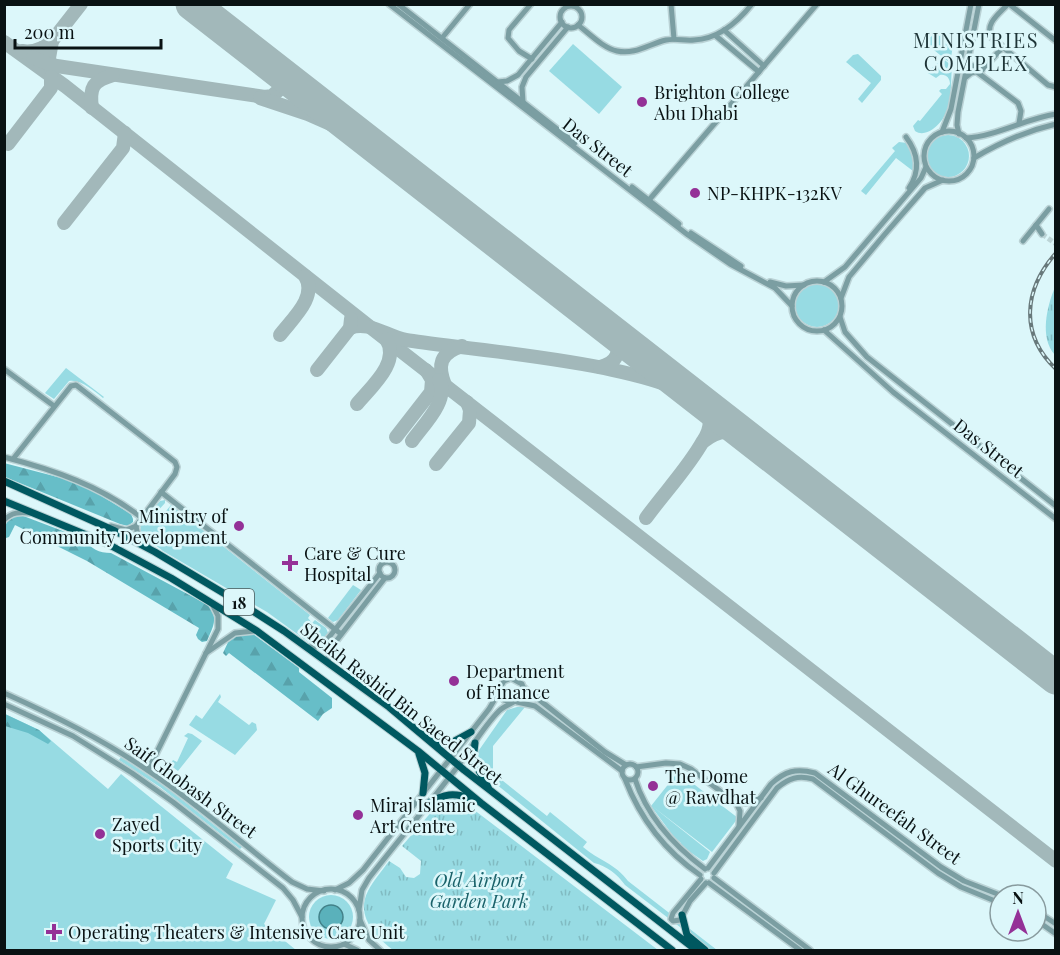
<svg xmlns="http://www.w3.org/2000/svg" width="1060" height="955" font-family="'Playfair Display',serif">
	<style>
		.green { fill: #97dbe3 }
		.forest { fill: url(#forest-firs) }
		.park { fill: url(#park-tufts) }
		.water { fill: #5ab1bb; stroke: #428189; stroke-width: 1.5 }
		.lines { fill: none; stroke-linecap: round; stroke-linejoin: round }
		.taxiway { stroke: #a2b8ba; stroke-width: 14 }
		.runway { stroke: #a2b8ba; stroke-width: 33 }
		.minor-tunnel { stroke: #bcd5d7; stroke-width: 5; stroke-dasharray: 5 2.5; stroke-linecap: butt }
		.minor-casing { stroke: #bad2d5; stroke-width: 8 }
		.major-casing { stroke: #bad2d5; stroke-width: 9 }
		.minor { stroke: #7b9ea2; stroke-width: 5 }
		.major { stroke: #005860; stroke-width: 7 }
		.rail-casing { stroke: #68797b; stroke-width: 4 }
		.rail { stroke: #dcf7fa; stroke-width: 1.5; stroke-dasharray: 4.5; stroke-linecap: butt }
		.poi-dot { fill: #943197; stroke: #dcf7fa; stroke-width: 2 }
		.labels { text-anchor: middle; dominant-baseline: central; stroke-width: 5; stroke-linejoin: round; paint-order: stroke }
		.shield { fill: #dcf7fa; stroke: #485758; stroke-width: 1.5 }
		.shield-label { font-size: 16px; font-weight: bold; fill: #091213 }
		.poi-label { font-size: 18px; fill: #091213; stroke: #dcf7fa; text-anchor: start }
		.street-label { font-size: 18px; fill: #091213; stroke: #dcf7fa }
		.park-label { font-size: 18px; font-style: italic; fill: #1a626a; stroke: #dcf7fa }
		.neighbourhood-label { font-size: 20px; letter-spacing: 1.5px; fill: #1e3437; stroke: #dcf7fa }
	</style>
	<defs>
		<pattern id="forest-firs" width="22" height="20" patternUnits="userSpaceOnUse" patternTransform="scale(1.5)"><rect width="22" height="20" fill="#67bec8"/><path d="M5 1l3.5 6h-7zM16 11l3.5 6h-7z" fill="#58a2ab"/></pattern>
		<pattern id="park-tufts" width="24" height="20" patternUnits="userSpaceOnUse" patternTransform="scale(1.5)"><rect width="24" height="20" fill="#97dbe3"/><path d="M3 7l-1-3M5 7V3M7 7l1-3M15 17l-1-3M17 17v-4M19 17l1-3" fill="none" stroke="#81bbc2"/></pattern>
	</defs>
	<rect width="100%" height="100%" fill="#dcf7fa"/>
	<g class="green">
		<path d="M936,33H946C956,40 952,51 950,63L924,42Z"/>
		<polygon points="573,44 622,87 599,114 549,71"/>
		<polygon points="858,54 881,76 881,80 862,103 858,99 871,83 846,62 853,55"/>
		<path d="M941,57L952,66C950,87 954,114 933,129C927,133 921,135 915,131L913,126L918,120L920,121L942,94L939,91L941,89H946L950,84C950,78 946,74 940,75L936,78L928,73Z"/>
		<circle cx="948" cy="156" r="21"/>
		<polygon points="899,142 907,143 913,156 913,171 896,158 866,195 861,191 895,151 892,148"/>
		<circle cx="817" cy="305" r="22"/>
		<path d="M66,368L104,397L103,398C94,391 81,379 69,381L54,399L45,393Z"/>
		<polygon points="165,500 165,503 156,513 161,517 171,505 310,615 308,618 312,623 315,620 326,628 328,633 319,644 311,644 267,612 163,551 140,533 141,523 160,501"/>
		<polygon points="353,585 361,590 338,620 333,622 328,618"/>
		<polygon points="220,694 221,697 218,702 249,725 252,722 256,724 257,730 235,755 189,725 196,715 202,719"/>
		<path d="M517,707H525L493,746V773L547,816L550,812L587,842L583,847C598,860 616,864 628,881L717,950H710L625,885C617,874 607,866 594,863L481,772L476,758L477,753L507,710Z"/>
		<polygon points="5,714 39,730 108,789 121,774 233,864 226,878 276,900 264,924 296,950 5,950"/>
		<polygon points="188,733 192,734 202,741 178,771 170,765 173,760 177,762 188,738 184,736"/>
		<polygon points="121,757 166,787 242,847 240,849 160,787 119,760"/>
		<polygon points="678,772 738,818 712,852 652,806 710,852 707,859 703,861 680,845 681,843 674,837 651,806"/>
		<circle cx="331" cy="917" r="22"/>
	</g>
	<g class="forest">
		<polygon points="4,463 69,480 95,492 131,514 133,519 133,522 128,526 120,524 5,477"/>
		<path d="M18,514L84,539C91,549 99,553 111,553L208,605C219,618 213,627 207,641L202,642L198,639L196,635L199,628L87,561L15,525L9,537L6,538C2,528 7,517 18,514Z"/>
		<polygon points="240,633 253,634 299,668 299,672 332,698 332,708 323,714 318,721 229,653 226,656 223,653 230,638"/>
		<polygon points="5,714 39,730 51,741 48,744 28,733 5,726"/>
	</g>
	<g class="park">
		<path d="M1055,287V355C1039,338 1047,306 1055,287Z"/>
		<path d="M448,798L461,800L658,950H393C376,937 355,916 368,891C373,881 382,871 389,861L400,868L406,877L414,878L420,874L421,861L402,846L440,802Z"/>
	</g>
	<circle class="water" cx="331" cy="917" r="12"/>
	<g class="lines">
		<g class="taxiway">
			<polyline points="52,41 81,4"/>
			<polyline points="4,42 65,86 370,327 1056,861"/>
			<path d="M22,51C34,53 43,49 52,41L49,58L52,72"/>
			<polyline points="33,57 50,65 265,97 272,96 280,89 279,79 270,65"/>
			<polyline points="260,98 308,114 342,129 384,155"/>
			<path d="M92,108C89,87 93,81 113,75"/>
			<polyline points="8,144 51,88 51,77"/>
			<polyline points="64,223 123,148 125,133"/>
			<path d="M350,328C368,320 388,337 406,340C455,349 697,365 709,415C711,424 708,434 703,441C688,468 664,493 646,518"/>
			<path d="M280,335C292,319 318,297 305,276"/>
			<path d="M600,367C618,363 621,351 615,335"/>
			<polyline points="317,370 350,328 351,319"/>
			<path d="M445,385C437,365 440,353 462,346"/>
			<path d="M357,404C371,387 401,362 386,339"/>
			<polyline points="396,437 431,392 432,380 426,370"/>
			<path d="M412,441C423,425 450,400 439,380"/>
			<path d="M704,441C719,430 730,429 747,437"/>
			<polyline points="436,464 469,423 470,410 467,402"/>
		</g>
		<polyline class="runway" points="192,4 1056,678"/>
		<polyline class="minor-tunnel" points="1042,234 1056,244"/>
		<g class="minor-casing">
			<g id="minor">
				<polyline points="389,4 688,235 730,264 775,288 792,306"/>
				<polyline points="398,4 575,143"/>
				<polyline points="531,4 509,30 508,38 519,51 532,59"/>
				<polyline points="671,4 674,39"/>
				<path d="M1008,4C999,14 985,23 991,37L1048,85L1056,87"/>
				<polyline points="1009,4 1056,41"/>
				<circle cx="571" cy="17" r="11"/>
				<path d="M578,25C590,34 603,48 617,51C635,55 649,44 666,40C676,38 684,41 694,40C718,39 737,23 752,4"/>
				<polyline points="724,30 764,66"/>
				<polyline points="716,36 759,72"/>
				<polyline points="442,38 470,4"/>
				<polyline points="967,63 977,68 985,65"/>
				<polyline points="977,72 1018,103 1021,111 1019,123"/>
				<polyline points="966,77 971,73 982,70 1003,47"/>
				<polyline points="498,82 507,81 518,75 562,22"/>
				<polyline points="523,102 522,87 526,77 568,27"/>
				<circle cx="949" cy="156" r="25"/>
				<polyline points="942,132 951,109 971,4"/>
				<polyline points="959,134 957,125 958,112 979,4"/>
				<path d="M906,137C918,153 921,170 909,188"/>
				<path d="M966,138C997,136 1024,119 1056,114"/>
				<path d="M974,158C999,143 1026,131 1056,124"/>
				<polyline points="632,187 679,224"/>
				<polyline points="649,200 817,4"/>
				<polyline points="1036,225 1042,234"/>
				<polyline points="691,233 741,266"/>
				<polyline points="1023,241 1049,209"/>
				<circle cx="817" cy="306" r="25"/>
				<polyline points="770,282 786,286 804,285"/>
				<polyline points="824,282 845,267 921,178 926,167"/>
				<polyline points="841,298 849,277 885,234 925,188 943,180"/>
				<polyline points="840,317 845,332 867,357 1056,506"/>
				<polyline points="824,330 893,392 1056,519"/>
				<polyline points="4,369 54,406"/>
				<path d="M4,457C54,470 101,486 142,518"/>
				<polyline points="13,459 71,386 76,385 175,462 177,467 175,474 136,526 126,530 111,526"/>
				<polyline points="161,492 341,634"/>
				<path d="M4,520C12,512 20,512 30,513"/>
				<polyline points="136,526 138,536 149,547"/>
				<circle cx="387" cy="570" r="8"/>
				<polyline points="307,647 316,647 326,641 380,573"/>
				<polyline points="206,653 235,633 254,631"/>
				<polyline points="329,664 328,657 330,649 385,578"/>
				<polyline points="523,687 605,752 626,765"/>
				<path d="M4,693C55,716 104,740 150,772C199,805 245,846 292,882L307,889L324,891"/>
				<polyline points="517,702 535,706 622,771"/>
				<polyline points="4,704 73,736 132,773 173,802 283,888 293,900 302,917"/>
				<circle cx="630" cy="772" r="8"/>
				<polyline points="636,767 666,763 680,764 691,769 736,803 740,811 739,826"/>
				<polyline points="148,770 218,629 218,616 212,604"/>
				<path d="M625,779C640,818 665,851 700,875"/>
				<path d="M635,779C647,817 673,845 705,869"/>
				<polyline points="736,803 747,803 761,798"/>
				<path d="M708,868L771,784C785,771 796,768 815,773L941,867L964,881L1000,895"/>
				<path d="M714,873L777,788C789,778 798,775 813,779L938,873L961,887L1000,903"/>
				<polyline points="714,878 810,950"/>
				<polyline points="701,879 673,913 671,919 673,921 680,920 690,901 706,883"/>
				<polyline points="709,883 800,950"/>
				<circle cx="331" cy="918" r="29"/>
				<polyline points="335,890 349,883 363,870 489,709 499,692"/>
				<path d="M359,910L362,890L369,878C398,841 429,804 458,766C471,749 483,727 499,711C508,702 529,701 522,684L511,678L504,681L499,689L504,700L512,702"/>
				<polyline points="1036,911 1056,924"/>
				<polyline points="360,920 369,940 380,950"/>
				<polyline points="1036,920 1056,934"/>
				<polyline points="344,944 357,950"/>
			</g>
		</g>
		<g class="major-casing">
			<g id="major">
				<polyline points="4,481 115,531 155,552 245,606 284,631 389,707 464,770 696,950"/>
				<polyline points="4,501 106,543 171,578 257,631 418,751 481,803 672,950"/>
				<polyline points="433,741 449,744 471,732"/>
				<polyline points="475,743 473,760 488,787"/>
				<polyline points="419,754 425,773 423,793"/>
				<path d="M428,803C444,794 454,792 471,799"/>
				<polyline points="682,915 687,935 705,950"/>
			</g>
		</g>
		<use href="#minor" class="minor"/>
		<use href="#major" class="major"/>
		<g class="rail-casing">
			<path id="rail" d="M1056,253C1024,289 1019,334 1056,369"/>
		</g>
		<use href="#rail" class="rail"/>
	</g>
	<g class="poi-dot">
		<circle cx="642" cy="102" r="6"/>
		<circle cx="695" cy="193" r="6"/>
		<circle cx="239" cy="526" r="6"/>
		<path d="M287 554h6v6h6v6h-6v6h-6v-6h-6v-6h6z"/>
		<circle cx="454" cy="681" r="6"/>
		<circle cx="653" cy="786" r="6"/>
		<circle cx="358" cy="815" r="6"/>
		<circle cx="100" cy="834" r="6"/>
		<path d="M51 923h6v6h6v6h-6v6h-6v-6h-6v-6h6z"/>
	</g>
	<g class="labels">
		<rect class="shield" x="224" y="589" width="30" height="26" rx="4.5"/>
		<g class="shield-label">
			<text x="239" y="602">18</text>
		</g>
		<g class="poi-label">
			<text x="654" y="92">Brighton College<tspan x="654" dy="21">Abu Dhabi</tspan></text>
			<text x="707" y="193">NP-KHPK-132KV</text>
			<text x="227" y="516" text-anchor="end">Ministry of<tspan x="227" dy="21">Community Development</tspan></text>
			<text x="304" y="553">Care &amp; Cure<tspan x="304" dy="21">Hospital</tspan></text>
			<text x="466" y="671">Department<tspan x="466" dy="21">of Finance</tspan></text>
			<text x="665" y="776">The Dome<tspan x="665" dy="21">@ Rawdhat</tspan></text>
			<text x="370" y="805">Miraj Islamic<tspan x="370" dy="21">Art Centre</tspan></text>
			<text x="112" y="824">Zayed<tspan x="112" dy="21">Sports City</tspan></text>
			<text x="68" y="932">Operating Theaters &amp; Intensive Care Unit</text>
		</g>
		<g class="street-label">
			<text transform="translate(598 147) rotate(38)">Das Street</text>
			<text transform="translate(989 448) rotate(38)">Das Street</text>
			<text transform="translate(402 703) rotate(38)">Sheikh Rashid Bin Saeed Street</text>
			<text transform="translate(191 787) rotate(36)">Saif Ghobash Street</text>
			<text transform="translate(895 813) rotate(36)">Al Ghureefah Street</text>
		</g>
		<g class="park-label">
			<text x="479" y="880">Old Airport<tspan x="479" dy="21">Garden Park</tspan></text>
		</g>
		<g class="neighbourhood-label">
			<text x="976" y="39">MINISTRIES<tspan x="976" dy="23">COMPLEX</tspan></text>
		</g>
	</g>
	<rect width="1060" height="955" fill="none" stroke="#091213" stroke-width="12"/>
	<g transform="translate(1018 913)"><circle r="28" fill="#dcf7fa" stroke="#889b9e" stroke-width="1.5"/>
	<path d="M0-4.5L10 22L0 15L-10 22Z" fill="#943197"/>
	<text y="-9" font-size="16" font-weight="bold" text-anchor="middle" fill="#091213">N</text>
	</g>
	<path d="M15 39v9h146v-9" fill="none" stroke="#091213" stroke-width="3"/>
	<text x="24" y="39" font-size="18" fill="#091213" stroke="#dcf7fa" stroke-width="4.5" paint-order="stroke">200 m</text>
</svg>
